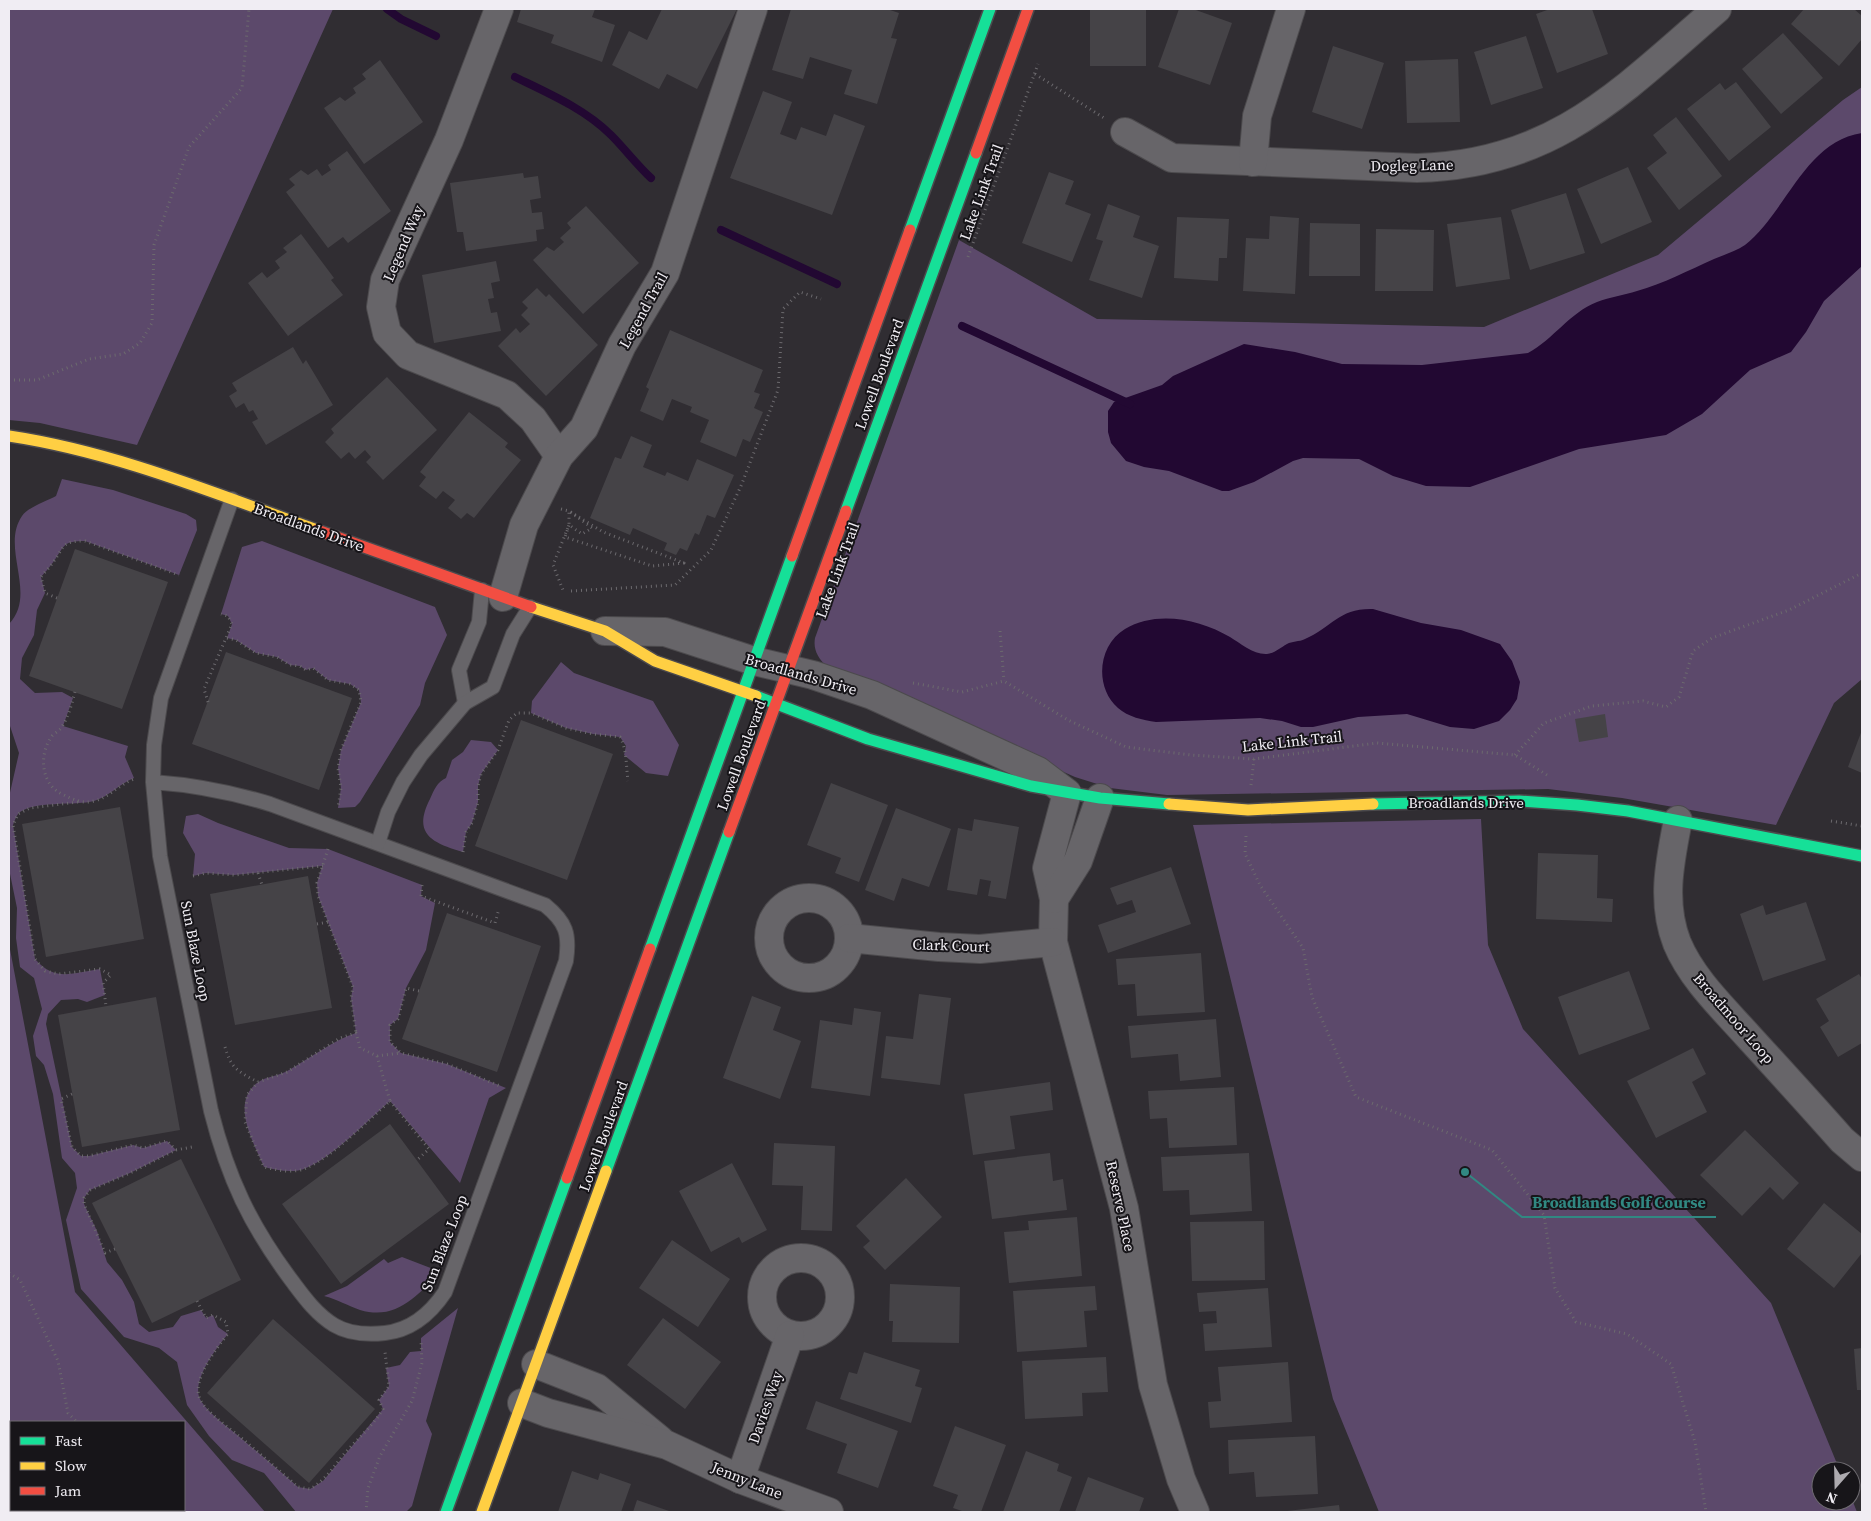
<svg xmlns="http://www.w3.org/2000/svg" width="1871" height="1521" font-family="'Source Serif 4',serif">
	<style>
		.green { fill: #5c496b; fill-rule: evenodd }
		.water { fill: #220832 }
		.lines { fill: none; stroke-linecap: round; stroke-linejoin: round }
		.stream { stroke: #220832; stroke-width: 8 }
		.building { fill: #454347 }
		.lane-casing { stroke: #4c4a4d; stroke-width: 16 }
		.street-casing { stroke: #4c4a4d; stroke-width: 30 }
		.fast-casing { stroke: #4c4a4d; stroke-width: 14 }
		.slow-casing { stroke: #4c4a4d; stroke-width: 14 }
		.jam-casing { stroke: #4c4a4d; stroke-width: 14 }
		.path { stroke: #6c6a6e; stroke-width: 3; stroke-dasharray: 1 4; stroke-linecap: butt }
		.lane { stroke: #676569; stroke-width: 14 }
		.street { stroke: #676569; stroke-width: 28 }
		.fast { stroke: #16e098; stroke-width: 11 }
		.slow { stroke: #ffcf43; stroke-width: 11 }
		.jam { stroke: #f24e42; stroke-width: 11 }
		.labels { text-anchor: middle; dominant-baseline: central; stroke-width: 4; stroke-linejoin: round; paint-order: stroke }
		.street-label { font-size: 15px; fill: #f0edf3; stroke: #171519 }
		.leader { fill: none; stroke: #318882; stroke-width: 2 }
		.callout-dot { fill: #318882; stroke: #171519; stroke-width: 2 }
		.callout-label { font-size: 16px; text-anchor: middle; font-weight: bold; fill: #318882; stroke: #171519; stroke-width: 4; stroke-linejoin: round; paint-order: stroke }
	</style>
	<rect width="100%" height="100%" fill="#302d32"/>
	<g class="green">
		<polygon points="9,9 333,9 137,445 40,423 9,420"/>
		<path d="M1862,87V679L1834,703L1776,825L1622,798L1548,789L1167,795L1110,788L1075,777L827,667C818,658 813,650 815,638L959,240L1097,319L1484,327L1658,255L1843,100Z"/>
		<path d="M62,479L113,490L186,514L196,520L197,530L179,575L85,541C63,541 65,545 54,561C50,567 45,572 41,577L45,593L37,610L34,635L22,658L20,679L35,693L62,692L73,698L63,726L128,746L125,757L134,778C119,784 110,796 94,801C76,806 31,800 18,814C16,817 14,822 13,825L35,959C55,982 72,973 100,969L105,995L87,1002L78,999L61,1000L48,1014L46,1024L72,1147L81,1156H89L133,1145L143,1148L167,1141L176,1150L130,1173L90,1190L84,1198V1204L97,1231L107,1262L122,1280L134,1302L139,1324L149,1332L173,1327L181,1316L201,1310L206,1318L213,1315L218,1327L228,1334C217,1347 191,1381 200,1399C207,1413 231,1429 242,1439C261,1455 280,1471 298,1487L310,1489L323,1481L383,1409L379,1400L389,1386L386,1368L400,1365L410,1352L421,1351V1338L458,1308L426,1421L432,1434L412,1506L406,1512H296L264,1473L232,1460L209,1436L187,1405L177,1362L159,1348L124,1337L81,1289L66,1220L77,1188L75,1173L62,1158L53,1094L44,1065L36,1056L33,1036L42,1009L34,978L20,967L16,938L17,908L9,869V797L19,753L9,723V624C38,594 0,548 22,516C28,507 47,501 56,496Z"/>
		<polygon points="262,541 435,607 447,635 425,683 420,705 360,802 355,807 338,808 341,788 338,768 341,750 361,702 359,690 350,684 328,680 313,668 306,670 300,666 290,665 277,657 256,653 236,640 227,638 232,624 228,616 221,614 242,547"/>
		<polygon points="561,662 574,673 653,701 679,745 668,776 646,773 624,755 626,746 620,737 593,734 566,728 531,713 532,701"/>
		<path d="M471,740L491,742L498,750L481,774L478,786V802L472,823L466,832L463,852C432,843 412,834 430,799C434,790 437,782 446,778L452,760L463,752Z"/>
		<path d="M198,814L218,823L289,848L328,849L422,885L421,896L435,903L426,950L406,988L398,1019L390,1025V1042L401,1053L447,1064L506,1088L489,1098L460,1183L390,1101C368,1120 332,1158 306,1168C293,1174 277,1170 264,1167C254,1143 230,1104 257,1083C266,1076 280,1076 289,1070C312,1057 332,1041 356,1033L351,998L353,987L318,896L317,883L322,866L234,875L206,873L193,876L195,854L183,833L186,816Z"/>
		<polygon points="1481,819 1488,945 1523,1029 1771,1303 1840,1471 1821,1471 1821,1501 1851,1501 1851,1497 1857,1512 1379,1512 1333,1399 1193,825"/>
		<path d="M9,944L75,1292L265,1512H9ZM11,1422H184V1510H11Z"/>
		<path d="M402,1257L441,1272C417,1295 397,1321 360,1310C348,1306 337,1299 324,1296L347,1286L384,1259L388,1263Z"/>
	</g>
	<g class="water">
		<path d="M1862,133V266L1824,301L1806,332L1791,352L1750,370L1702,414L1666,435L1579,449L1470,487L1426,486L1393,476L1359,459L1303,458L1293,461L1254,482L1229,491H1222L1169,471L1144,467L1126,461L1111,443L1108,432V411L1114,402L1162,385L1173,376L1244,344L1295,352L1342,364L1422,365L1528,353C1554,339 1569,313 1597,302C1610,297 1624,295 1637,291C1663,284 1689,270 1714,259C1724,255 1736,251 1745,245C1786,213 1805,141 1862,133Z"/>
		<path d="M1373,609L1421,623L1461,630L1500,644L1512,661L1520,682L1517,699L1510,710L1499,721L1474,729L1450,727L1407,714L1358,717L1313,727H1301L1282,721L1260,718L1156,722C1143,720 1128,717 1118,708C1094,687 1098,645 1125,629C1156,610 1200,619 1230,637C1240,643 1254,655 1267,654C1275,653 1280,648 1287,644C1292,641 1299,642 1305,639C1332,627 1339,608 1373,609Z"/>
	</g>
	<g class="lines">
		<g class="stream">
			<polyline points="387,9 401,19 436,36"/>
			<path d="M515,77C548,93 585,109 611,135C625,149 637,165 651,178"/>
			<polyline points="721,230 837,284"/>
			<polyline points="962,326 1130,404"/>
		</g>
	</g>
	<g class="building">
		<polygon points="521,9 595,9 592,17 615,25 602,62 551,43 554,35 517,22"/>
		<polygon points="662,9 737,9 697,89 667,74 659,89 612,65 629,31 647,40"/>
		<polygon points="791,9 887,9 899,13 891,38 897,39 877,104 844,94 852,70 810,57 803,79 772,70"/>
		<rect x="1090" y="9" width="56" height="57"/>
		<polygon points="1179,9 1193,9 1232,23 1210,85 1158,67"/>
		<polygon points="1550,9 1592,9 1608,54 1557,73 1536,14"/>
		<polygon points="1804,9 1854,9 1862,16 1862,39 1839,66 1791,24"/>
		<polygon points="1783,33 1823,78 1781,114 1742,69"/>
		<polygon points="1526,36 1543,88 1491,105 1474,52"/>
		<polygon points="1333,46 1384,63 1362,129 1312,112"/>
		<polygon points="1458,59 1460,122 1407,123 1405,61"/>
		<polygon points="380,60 423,122 364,164 324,108 340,97 345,101 356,93 353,88 366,79 362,74"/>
		<polygon points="1736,82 1771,127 1729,161 1687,109 1720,83 1725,90"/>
		<polygon points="763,91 792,102 780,134 796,140 801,127 826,136 834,114 865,126 832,215 730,178"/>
		<polygon points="1676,117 1722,176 1679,210 1647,168 1667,153 1653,135"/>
		<polygon points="347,151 391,211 348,243 343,237 328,248 286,192 295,185 289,179 301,170 308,175 317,169 322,176 331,170 328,165"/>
		<polygon points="1628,167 1652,222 1601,244 1577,189"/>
		<polygon points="1049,172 1074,181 1065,204 1091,214 1072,262 1022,243"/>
		<polygon points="523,173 524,178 538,176 541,198 530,200 532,213 542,212 544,229 536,230 537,241 466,251 463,232 457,232 450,183"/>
		<polygon points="1566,193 1585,253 1530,270 1511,210"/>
		<polygon points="1108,204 1140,216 1133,237 1159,246 1142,298 1089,280 1103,241 1096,239"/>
		<polygon points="586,206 639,263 583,314 533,260 547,247 554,251 564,242 560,238 571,228 567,223"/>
		<polygon points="1270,216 1299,218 1295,294 1243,291 1246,238 1269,239"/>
		<polygon points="1177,217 1229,219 1227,258 1219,258 1218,281 1174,278"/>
		<polygon points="1501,217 1510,279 1456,287 1447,224"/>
		<polygon points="1310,223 1360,224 1360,276 1309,276"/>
		<polygon points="1376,229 1434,230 1433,291 1375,291"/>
		<polygon points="301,234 334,278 331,280 343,295 288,336 248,283 262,272 267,278 280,268 275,261 287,252 283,248"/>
		<polygon points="496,261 500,281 491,283 494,298 488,299 491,313 497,312 501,331 434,343 422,275"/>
		<polygon points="537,288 546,297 549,294 598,345 546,396 498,346 516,328 520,333 530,324 521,315 528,308 522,302"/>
		<polygon points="670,330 763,370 754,392 760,394 754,408 763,412 750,442 743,439 736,457 700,442 709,420 690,412 692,407 672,399 663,421 640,411 649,389 646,387"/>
		<polygon points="293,347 303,364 306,360 333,405 266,445 252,422 258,419 253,410 249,412 244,403 236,408 229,396 237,391 232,383"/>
		<polygon points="387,377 437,430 383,480 366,462 371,457 365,450 355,459 349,452 341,459 325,442 334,433 331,429"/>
		<polygon points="469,412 508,443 505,447 521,460 474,518 467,513 461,519 448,508 455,500 443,491 436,499 419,486 426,477 420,472"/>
		<polygon points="631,436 652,445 643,467 665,476 667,472 688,481 697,459 734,475 715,518 707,515 699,535 695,533 687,551 680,548 676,555 664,550 667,543 633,528 630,535 590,518 615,457 621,459"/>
		<polygon points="75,549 168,582 122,709 29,676"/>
		<polygon points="226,652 352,698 319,790 192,744"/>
		<polygon points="1605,714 1608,737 1579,742 1575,719"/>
		<polygon points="521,720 613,754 567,880 475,846"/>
		<polygon points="1862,730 1862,773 1848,767"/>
		<polygon points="831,783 888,805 859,882 835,873 841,858 807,845"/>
		<polygon points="120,807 144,939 46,957 22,824"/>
		<polygon points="896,808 951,829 929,887 902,878 894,901 865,890"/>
		<polygon points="974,819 1019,827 1006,899 988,896 991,881 980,879 977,895 947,890 958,828 972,831"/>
		<polygon points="1538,853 1598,855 1597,898 1613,899 1612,922 1536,919"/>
		<polygon points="1171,867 1191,924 1108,953 1098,925 1136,912 1132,900 1117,905 1110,888"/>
		<polygon points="308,876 332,1008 235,1025 210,894"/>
		<polygon points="1806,902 1826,960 1763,981 1740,914 1763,905 1766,915"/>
		<polygon points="447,913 541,946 497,1072 402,1039"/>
		<polygon points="1201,953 1205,1012 1137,1016 1135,984 1118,985 1116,959"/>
		<polygon points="1629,971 1650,1029 1579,1055 1558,997"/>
		<polygon points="1859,974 1862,979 1862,1043 1838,1057 1820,1027 1829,1021 1816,999"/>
		<polygon points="919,994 951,998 940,1085 881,1078 886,1036 913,1039"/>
		<polygon points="752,996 781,1007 773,1030 801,1041 780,1099 723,1078"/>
		<polygon points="156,997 180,1130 82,1147 58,1015"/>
		<polygon points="854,1008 881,1012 870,1096 811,1088 820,1020 852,1025"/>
		<polygon points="1216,1019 1221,1077 1180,1081 1178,1054 1131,1058 1128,1026"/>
		<polygon points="1693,1048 1706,1074 1692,1082 1707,1112 1656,1138 1627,1081"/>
		<polygon points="1050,1082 1053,1110 1010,1116 1015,1149 973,1155 964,1094"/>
		<polygon points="1234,1087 1237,1145 1169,1148 1167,1118 1150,1119 1148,1091"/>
		<polygon points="390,1124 449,1204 341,1284 282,1204"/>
		<polygon points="1745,1130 1799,1183 1783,1200 1770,1187 1742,1216 1700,1175"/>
		<polygon points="774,1143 835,1146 832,1231 801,1230 803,1186 772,1185"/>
		<polygon points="1050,1153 1053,1181 1063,1179 1067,1210 992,1219 984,1161"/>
		<polygon points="1249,1153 1252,1211 1190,1215 1189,1190 1163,1191 1161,1157"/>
		<polygon points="181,1159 241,1280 152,1323 92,1203"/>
		<polygon points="732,1163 767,1230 742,1243 739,1237 711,1252 679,1191"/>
		<polygon points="906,1178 942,1217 885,1270 863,1247 870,1241 856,1226"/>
		<polygon points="1824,1203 1862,1234 1862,1253 1834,1288 1787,1249"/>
		<polygon points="1077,1217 1082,1276 1009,1283 1004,1232 1029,1230 1028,1221"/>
		<polygon points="1264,1221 1265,1280 1192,1281 1190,1222"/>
		<polygon points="672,1240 730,1279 698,1327 639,1288"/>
		<polygon points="890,1284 960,1287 959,1343 892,1342 893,1321 889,1321"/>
		<polygon points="1095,1286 1097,1310 1084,1311 1087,1347 1017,1352 1013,1291"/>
		<polygon points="1268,1288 1272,1347 1205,1351 1203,1324 1217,1323 1216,1311 1199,1312 1197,1293"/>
		<polygon points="663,1318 721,1362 685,1409 627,1365"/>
		<polygon points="273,1319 375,1409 309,1483 207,1393"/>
		<polygon points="1862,1348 1862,1390 1857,1390 1854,1349"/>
		<polygon points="864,1352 920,1370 915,1386 922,1388 911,1423 840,1399 849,1372 857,1374"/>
		<polygon points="1106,1357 1108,1392 1082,1393 1083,1416 1025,1419 1022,1361"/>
		<polygon points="1288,1362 1292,1422 1210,1428 1208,1402 1221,1401 1218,1367"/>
		<polygon points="816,1401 898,1431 878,1488 837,1473 847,1444 806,1429"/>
		<polygon points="955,1426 1006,1445 981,1512 965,1512 953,1508 958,1495 933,1486"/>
		<polygon points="1315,1436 1318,1494 1256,1497 1254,1472 1229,1474 1228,1440"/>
		<polygon points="1026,1451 1059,1464 1057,1471 1072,1477 1059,1512 1003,1512"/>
		<polygon points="572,1471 598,1480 600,1473 631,1484 621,1512 558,1512"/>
		<polygon points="1088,1477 1144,1498 1139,1512 1075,1512"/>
		<polygon points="637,1500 672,1512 633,1512"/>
		<polygon points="1339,1505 1340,1512 1287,1512 1287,1511"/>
	</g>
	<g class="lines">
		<g class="lane-casing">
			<g id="lane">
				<polyline points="465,703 459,670 479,622 482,590"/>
				<path d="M153,782C194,785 231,792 270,804L545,905C566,922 570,934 566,961L445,1292C431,1313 411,1330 385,1333C367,1335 349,1334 334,1325C316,1314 304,1297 292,1281C250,1225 228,1178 211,1111L160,856L153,782L154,745L161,698L232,499"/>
				<polyline points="378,843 388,812 403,782 421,755 465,703 493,687 513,634 530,607"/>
			</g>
		</g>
		<g class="street-casing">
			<g id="street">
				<polyline points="499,9 449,140 385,280 381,307 387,333 408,355 507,395 533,419 559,456"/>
				<path d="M1125,132L1172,158L1417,168C1553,165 1621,92 1717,9"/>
				<polyline points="1253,162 1257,116 1291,9"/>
				<polyline points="503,597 524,525 559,456 584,428 622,345 665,273 753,9"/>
				<polyline points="605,631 665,632 754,661 813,675 872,695 1038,771 1067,793 1047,868 1054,899 1053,942 1124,1208 1153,1385 1181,1479 1195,1512"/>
				<path d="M1678,820C1670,861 1661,902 1677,943C1692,979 1723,1008 1748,1036C1780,1071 1811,1105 1842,1140L1862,1157"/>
				<circle cx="809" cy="938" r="40"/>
				<polyline points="1054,899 1078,861 1100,798"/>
				<polyline points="849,938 939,947 980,949 1053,942"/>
				<circle cx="801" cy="1297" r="39"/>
				<polyline points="536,1364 597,1388 660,1440"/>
				<polyline points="522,1403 548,1413 667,1445 740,1479 829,1512"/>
				<polyline points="740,1479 790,1335"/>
			</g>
		</g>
		<g class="fast-casing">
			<g id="fast">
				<polyline points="910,230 990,9"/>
				<polyline points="846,511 976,153"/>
				<polyline points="756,696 868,739 1031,786 1100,798 1169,804"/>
				<polyline points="1373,804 1519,801 1577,805 1628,811 1862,856"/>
				<polyline points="650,949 792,556"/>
				<polyline points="606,1171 729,832"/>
				<polyline points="446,1512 567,1178"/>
			</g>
		</g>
		<g class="slow-casing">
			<g id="slow">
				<path d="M9,436C116,452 216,494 317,530"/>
				<polyline points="531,607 605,631 655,661 756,696"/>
				<polyline points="1169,804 1248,810 1373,804"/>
				<polyline points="482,1512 606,1171"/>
			</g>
		</g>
		<g class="jam-casing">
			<g id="jam">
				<polyline points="976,153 1028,9"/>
				<polyline points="317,530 531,607"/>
				<polyline points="792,556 910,230"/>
				<polyline points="729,832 846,511"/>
				<polyline points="567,1178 650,949"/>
			</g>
		</g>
		<g class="path">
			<polyline points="1035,74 1104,118"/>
			<polyline points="968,257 1038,64"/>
			<polyline points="9,380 37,380 89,359 123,354 140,343 152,323 154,245 189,147 242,88 249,9"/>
			<polyline points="561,509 569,511 569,525 582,534 592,528 569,511 603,532 684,563 652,566 565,537 569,525 553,565 563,590"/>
			<polyline points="571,591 675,585 711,550 741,486 778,390 783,309 800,292 821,299"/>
			<path d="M57,598L45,593L41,577C45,572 50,567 54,561C65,545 63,541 85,541L179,575"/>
			<polyline points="1000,631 1004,681"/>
			<polyline points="227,638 236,640 256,653 277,657 290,665 300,666 306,670 313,668 328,680 350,684 359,690 361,702 341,750 338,768 341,788 338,808"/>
			<polyline points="913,683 962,692 1004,681 1068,720 1126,747 1191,755 1254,759 1377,743 1515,755 1547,775"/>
			<path d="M75,692C72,703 69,715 63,725C61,730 56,732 52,736C38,755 41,786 64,795C74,800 83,804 94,801C110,797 118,785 134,779"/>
			<polyline points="208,702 204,689 232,624 228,616 221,614"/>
			<polyline points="1515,755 1544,723 1592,706 1643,701 1666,707 1679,697 1693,651 1712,638 1789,610 1862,573"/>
			<polyline points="1251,785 1254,759"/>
			<polyline points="78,802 30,808 18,814 13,825 35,959 45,971 59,974 100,969 111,975 103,983 106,1006"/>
			<polyline points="1831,821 1862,826"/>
			<polyline points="1246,836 1245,854 1260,885 1303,948 1312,997 1356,1097 1492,1150 1544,1215 1555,1288 1576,1322 1627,1334 1671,1364 1695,1442 1706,1512"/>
			<polyline points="328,849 317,883 318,896 353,987 351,998 356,1033"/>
			<path d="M463,852L466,832L472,823L478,802V786L481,774L498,750L509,720L517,713H531L566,728L593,734L620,737C627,749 626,766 628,781"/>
			<polyline points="258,873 262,885"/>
			<polyline points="193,876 206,873 234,875 323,866"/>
			<polyline points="422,885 421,896 495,923 499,909"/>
			<polyline points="317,924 328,922"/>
			<polyline points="419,991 406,988 398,1019 390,1025 390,1042 401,1053 447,1064 500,1086"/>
			<path d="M225,1047C231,1068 238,1072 258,1082L287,1072L340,1038L356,1033L360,1048L377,1056L390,1101C369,1120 331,1158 306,1168C293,1174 277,1170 264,1167L245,1122L247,1095L258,1082"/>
			<polyline points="377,1056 400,1053"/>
			<polyline points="72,1094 61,1099 72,1147 81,1156 89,1156 133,1145 143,1148 167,1141 176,1150"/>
			<polyline points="390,1101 429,1149 416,1161"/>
			<polyline points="115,1249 105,1253 84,1204 84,1198 90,1190 130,1173 176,1150 192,1147"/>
			<polyline points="9,1273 20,1280 58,1361 68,1413 77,1422"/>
			<path d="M197,1301L206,1318L213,1315L226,1322L228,1334C217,1347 191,1381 200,1399C206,1412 228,1427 239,1436C259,1453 279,1470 298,1487L310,1489C326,1480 333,1467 345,1453C358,1438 373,1426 383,1409L379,1400L389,1386L385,1352"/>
			<polyline points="145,1510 146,1512"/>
			<polyline points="366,1512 368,1488 380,1456 412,1401 422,1363 421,1340"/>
		</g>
		<use href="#lane" class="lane"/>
		<use href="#street" class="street"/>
		<use href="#fast" class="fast"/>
		<use href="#slow" class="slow"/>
		<use href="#jam" class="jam"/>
	</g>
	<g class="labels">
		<g class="street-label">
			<text transform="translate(1412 165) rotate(-1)">Dogleg Lane</text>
			<text transform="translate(981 192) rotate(-70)">Lake Link Trail</text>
			<text transform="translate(403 243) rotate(-67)">Legend Way</text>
			<text transform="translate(643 310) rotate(-61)">Legend Trail</text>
			<text transform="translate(879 374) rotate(-70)">Lowell Boulevard</text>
			<text transform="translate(309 527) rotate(20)">Broadlands Drive</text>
			<text transform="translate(837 570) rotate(-70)">Lake Link Trail</text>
			<text transform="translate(801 674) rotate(16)">Broadlands Drive</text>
			<text transform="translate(1292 741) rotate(-6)">Lake Link Trail</text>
			<text transform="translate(741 755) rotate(-70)">Lowell Boulevard</text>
			<text x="1466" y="802">Broadlands Drive</text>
			<text transform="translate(951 945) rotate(2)">Clark Court</text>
			<text transform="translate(196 951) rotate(79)">Sun Blaze Loop</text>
			<text transform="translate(1734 1018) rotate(49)">Broadmoor Loop</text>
			<text transform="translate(603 1136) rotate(-70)">Lowell Boulevard</text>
			<text transform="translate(1121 1206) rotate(78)">Reserve Place</text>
			<text transform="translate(444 1243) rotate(-69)">Sun Blaze Loop</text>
			<text transform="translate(765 1407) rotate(-71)">Davies Way</text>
			<text transform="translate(747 1480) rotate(22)">Jenny Lane</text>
		</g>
	</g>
	<path class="leader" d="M1465 1172L1522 1217H1716"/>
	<circle class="callout-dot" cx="1465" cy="1172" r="5"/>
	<g class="callout-label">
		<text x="1619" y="1208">Broadlands Golf Course</text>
	</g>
	<rect width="1871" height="1521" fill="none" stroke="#f0edf3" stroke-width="20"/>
	<rect x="10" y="1421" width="175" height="90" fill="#171519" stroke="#6e6b70"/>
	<rect x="20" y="1437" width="25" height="8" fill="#16e098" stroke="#6e6b70"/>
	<text x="55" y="1446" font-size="15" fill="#f0edf3">Fast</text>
	<rect x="20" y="1462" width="25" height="8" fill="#ffcf43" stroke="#6e6b70"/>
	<text x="55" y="1471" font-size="15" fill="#f0edf3">Slow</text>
	<rect x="20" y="1487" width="25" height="8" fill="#f24e42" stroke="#6e6b70"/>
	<text x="55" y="1496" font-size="15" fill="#f0edf3">Jam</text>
	<g transform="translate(1836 1486) rotate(200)"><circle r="24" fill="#171519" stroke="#6e6b70"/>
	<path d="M0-4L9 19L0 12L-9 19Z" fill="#adaaaf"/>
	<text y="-8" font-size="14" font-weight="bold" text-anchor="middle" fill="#f0edf3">N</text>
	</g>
</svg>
